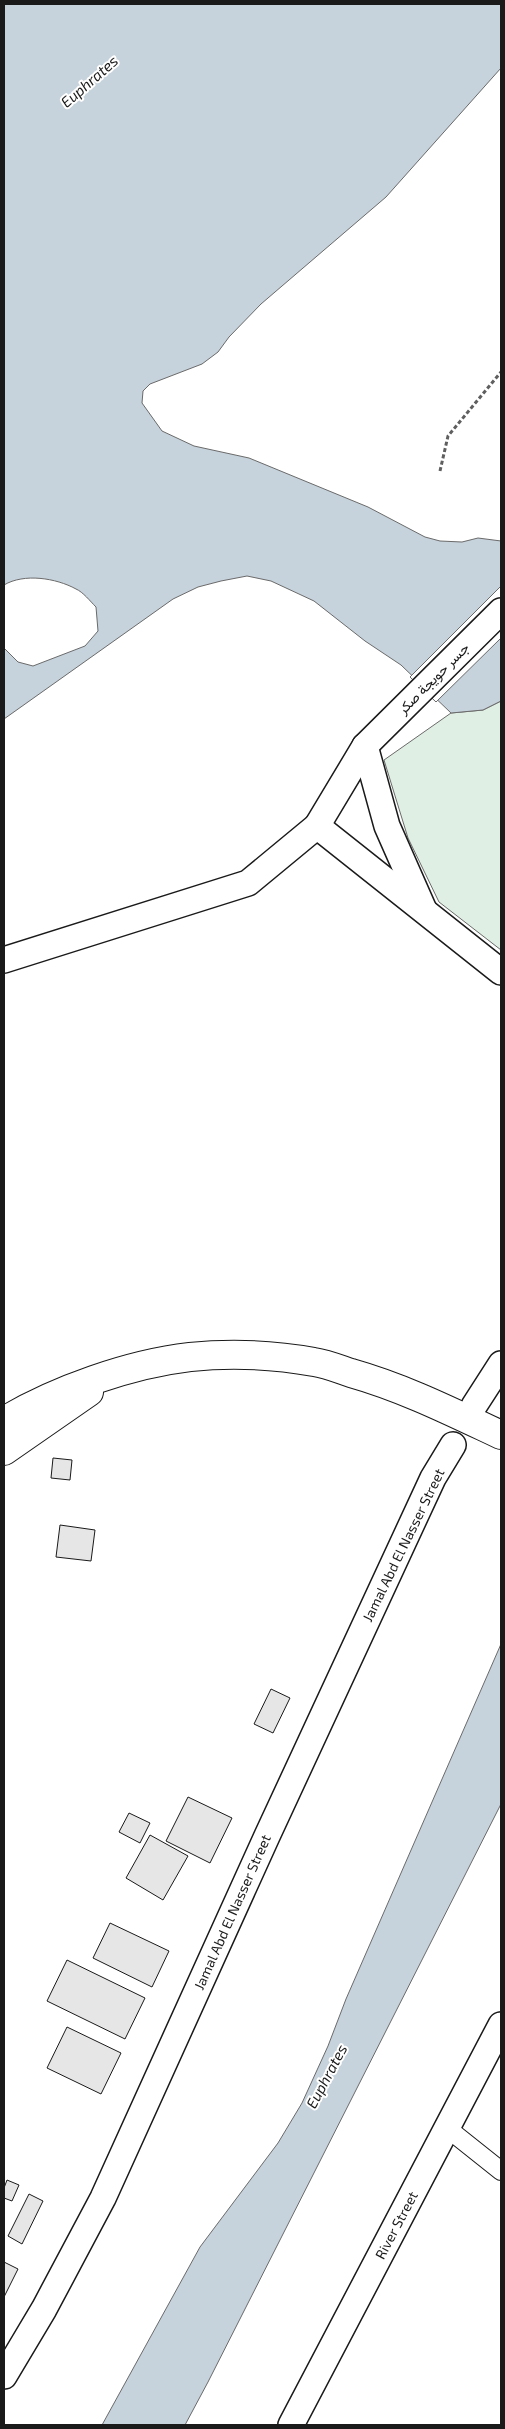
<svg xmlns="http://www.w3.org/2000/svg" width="505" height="2429" font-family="'Exo 2',Vazirmatn,sans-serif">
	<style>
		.green { fill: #e0efe3; stroke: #6a6a6a }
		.water { fill: #c6d2dc; stroke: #6a6a6a }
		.pier { fill: #fff; stroke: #6a6a6a }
		.building { fill: #e6e6e6; stroke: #1a1a1a }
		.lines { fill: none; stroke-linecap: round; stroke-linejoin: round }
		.street-casing { stroke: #1a1a1a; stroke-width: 20 }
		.secondary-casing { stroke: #1a1a1a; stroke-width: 28 }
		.primary-casing { stroke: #1a1a1a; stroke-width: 30 }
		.path { stroke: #5f5f5f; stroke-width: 3; stroke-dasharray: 4 2.5; stroke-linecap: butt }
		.street { stroke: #fff; stroke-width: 18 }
		.secondary { stroke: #fff; stroke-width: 25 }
		.primary { stroke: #fff; stroke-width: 28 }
		.labels { text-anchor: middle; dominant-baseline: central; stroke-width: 4; stroke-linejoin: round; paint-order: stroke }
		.street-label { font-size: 14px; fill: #1a1a1a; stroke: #fff }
		.water-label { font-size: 15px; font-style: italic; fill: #1a1a1a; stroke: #fff }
	</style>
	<rect width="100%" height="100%" fill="#fff"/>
	<polygon class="green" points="501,701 501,950 439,902 408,838 384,760 451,713 483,710"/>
	<g class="water">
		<path d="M4,4H501V68L386,197L261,304L229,337L218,352L202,364L150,384L143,391L142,403L162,431L194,446L249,458L368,507L425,537L440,541L462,542L478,538L501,541V701L483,710L451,713L401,665L365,641L314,601L271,581L247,576L221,581L198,587L173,599L4,719V648L18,662L33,666L85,646L98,631L96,607C90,601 83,592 76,589C56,578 24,573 4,585Z"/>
		<polygon points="501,1644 501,1804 208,2382 185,2425 102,2425 200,2247 278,2143 302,2103 328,2046 346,1999"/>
	</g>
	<polygon class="pier" points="501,586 501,638 436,702 410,677"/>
	<g class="building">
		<polygon points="53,1458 72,1460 70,1480 51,1478"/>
		<polygon points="60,1525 95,1530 91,1561 56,1557"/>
		<polygon points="271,1689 290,1698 273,1733 254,1724"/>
		<polygon points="188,1797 232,1818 210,1863 166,1841"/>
		<polygon points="129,1813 150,1823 140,1843 119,1832"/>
		<polygon points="150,1835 188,1856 163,1900 126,1878"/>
		<polygon points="110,1923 169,1951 152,1987 93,1958"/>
		<polygon points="67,1960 145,1998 125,2039 47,2001"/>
		<polygon points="67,2027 121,2053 101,2094 47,2068"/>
		<polygon points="7,2180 19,2185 12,2201 4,2198 4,2188"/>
		<polygon points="29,2194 43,2201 22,2244 8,2236"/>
		<polygon points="4,2262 18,2269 4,2297"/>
	</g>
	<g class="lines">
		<g class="street-casing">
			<polyline id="street" points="447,2128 501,2171"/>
		</g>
		<g class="secondary-casing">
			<g id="secondary">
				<polyline points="365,746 387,826 424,910"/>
				<polyline points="317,826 365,746 501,611"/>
				<polyline points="4,960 248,883 317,826 501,972"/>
				<polyline points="474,1406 501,1364"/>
				<polyline points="4,2376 44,2309 103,2198 267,1836 433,1478 453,1445"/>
				<polyline points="291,2425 501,2025"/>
			</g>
		</g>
		<g class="primary-casing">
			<g id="primary">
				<path d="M4,1421C56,1390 129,1364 190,1357C230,1353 275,1355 314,1362C327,1364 339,1369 351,1373C404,1388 452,1412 501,1435"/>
				<polyline points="4,1451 89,1392"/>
			</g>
		</g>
		<polyline class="path" points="440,471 448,436 501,372"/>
		<use href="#street" class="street"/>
		<use href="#secondary" class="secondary"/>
		<use href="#primary" class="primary"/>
	</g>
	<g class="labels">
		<g class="street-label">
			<text transform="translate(433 678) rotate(-45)">جسر حويجة صكر</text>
			<text transform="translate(403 1545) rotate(-64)">Jamal Abd El Nasser Street</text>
			<text transform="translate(232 1912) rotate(-66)">Jamal Abd El Nasser Street</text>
			<text transform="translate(396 2225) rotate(-62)">River Street</text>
		</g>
		<g class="water-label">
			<text transform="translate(89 81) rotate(-41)">Euphrates</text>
			<text transform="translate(326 2076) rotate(-62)">Euphrates</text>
		</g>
	</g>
	<rect width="505" height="2429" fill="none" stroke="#1a1a1a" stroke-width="10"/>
</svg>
